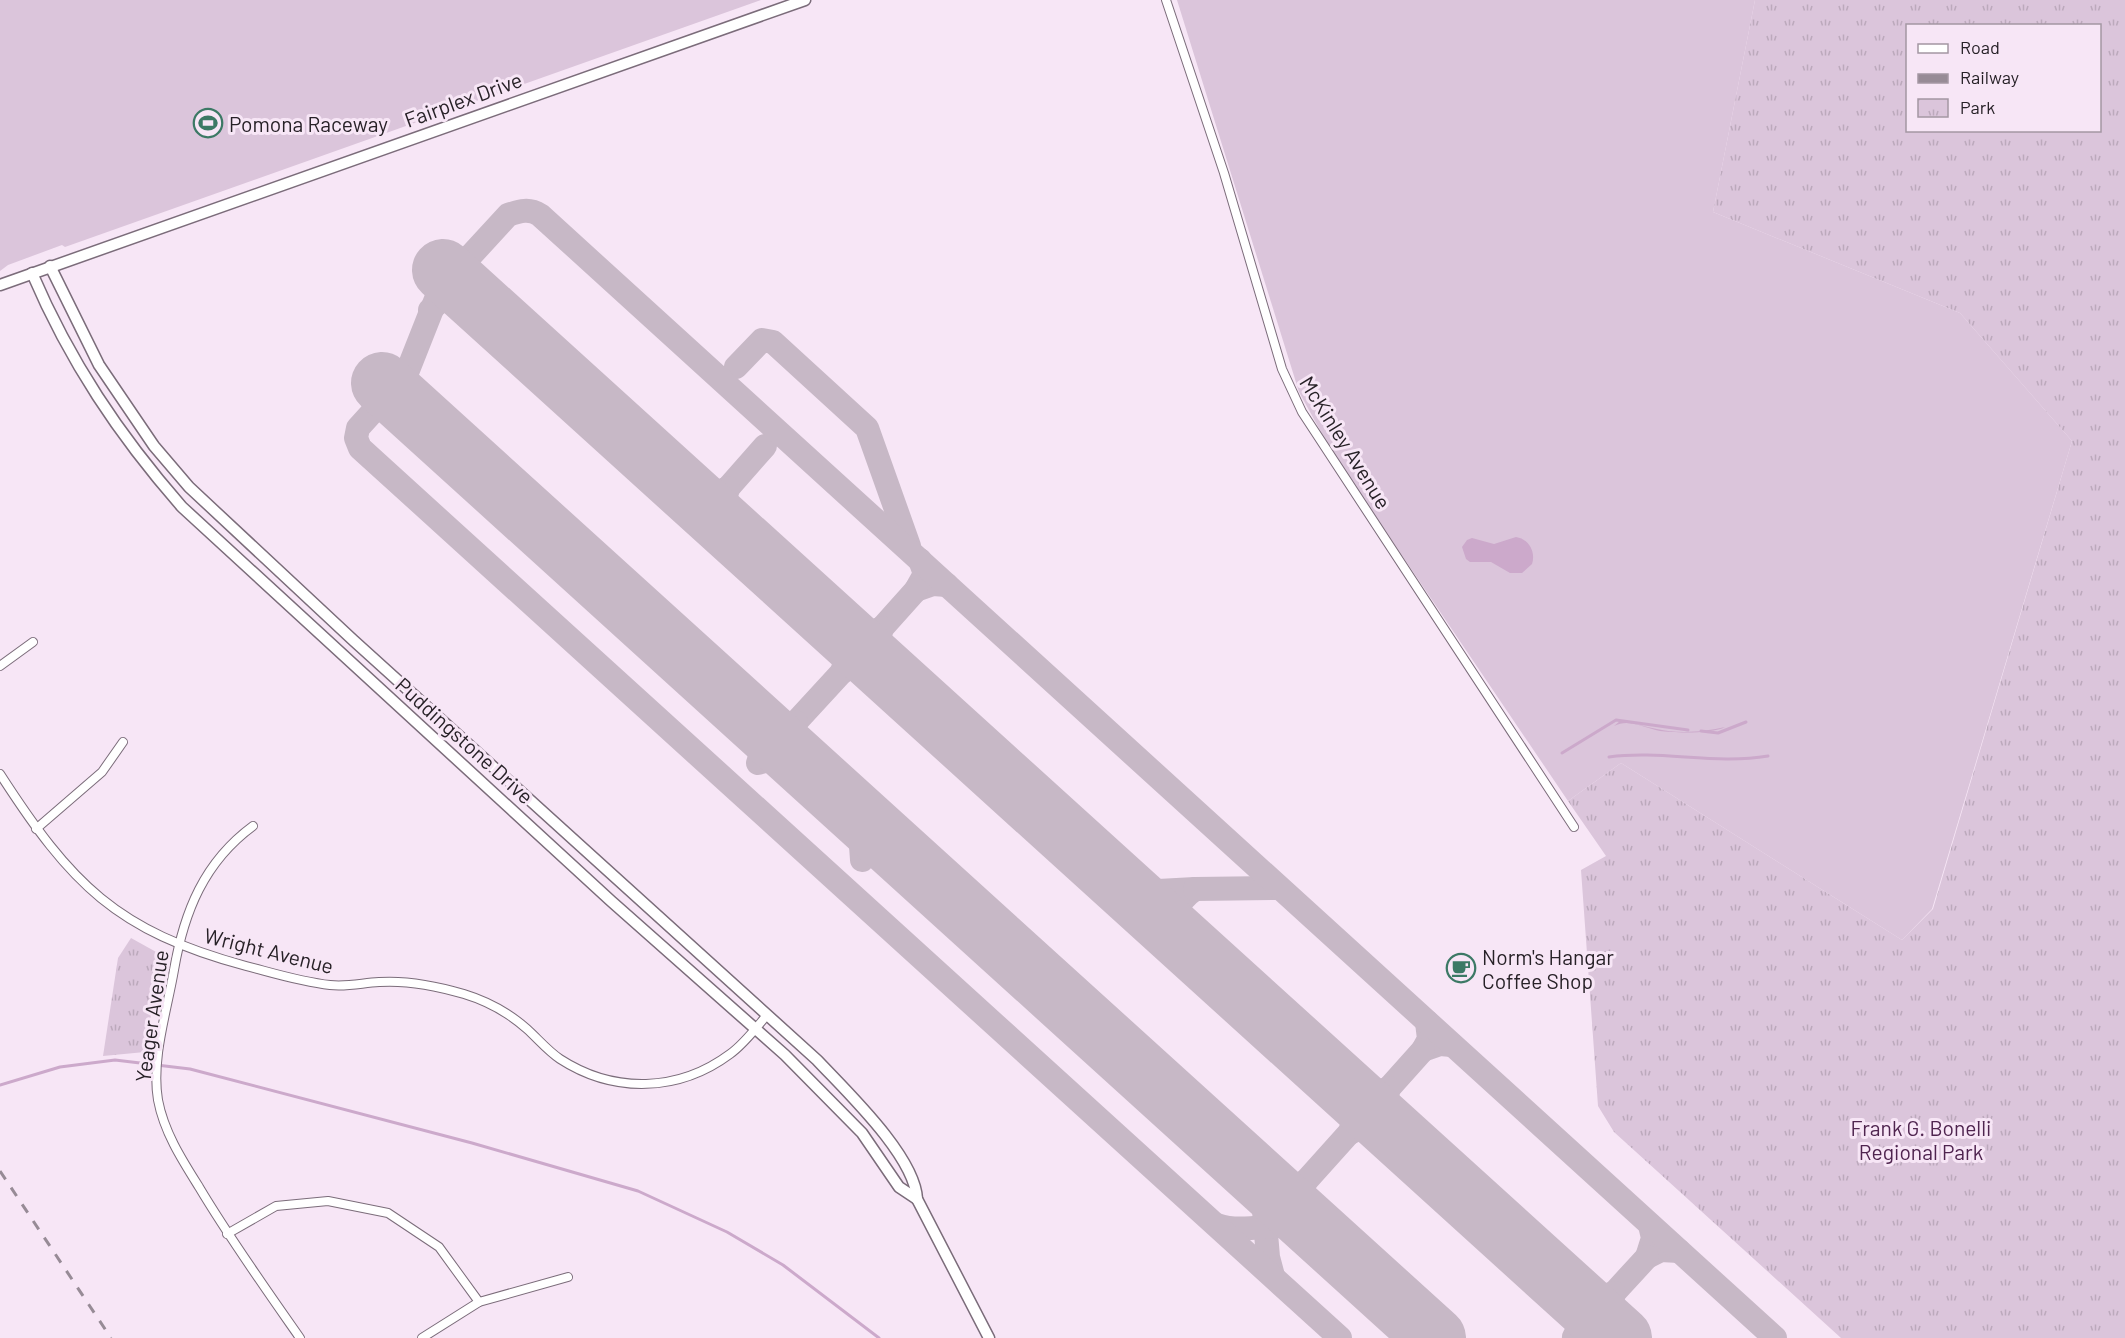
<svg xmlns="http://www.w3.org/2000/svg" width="2125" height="1338" font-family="Barlow,sans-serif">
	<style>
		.grass { fill: #dbc5db }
		.park { fill: url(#park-tufts); fill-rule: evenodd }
		.water { fill: #cca9cb }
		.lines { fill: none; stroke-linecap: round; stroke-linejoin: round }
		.stream { stroke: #cca9cb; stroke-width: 3 }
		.taxiway { stroke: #c7b8c6; stroke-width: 24 }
		.runway { stroke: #c7b8c6; stroke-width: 62 }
		.minor-casing { stroke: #7b6c7a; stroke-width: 10 }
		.tertiary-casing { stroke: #7b6c7a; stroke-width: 13 }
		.minor { stroke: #fff; stroke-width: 8 }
		.tertiary { stroke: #fff; stroke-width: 10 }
		.rail { stroke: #978b96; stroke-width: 3; stroke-dasharray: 10 10; stroke-linecap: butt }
		.labels { text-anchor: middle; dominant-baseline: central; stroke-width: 6; stroke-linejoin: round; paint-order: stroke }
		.street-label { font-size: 21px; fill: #272127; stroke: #f7e6f6 }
		.poi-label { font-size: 21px; fill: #272127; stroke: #f7e6f6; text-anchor: start }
		.park-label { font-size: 21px; fill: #4f244f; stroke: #f7e6f6 }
	</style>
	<defs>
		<pattern id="park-tufts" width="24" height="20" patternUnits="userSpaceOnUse" patternTransform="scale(1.5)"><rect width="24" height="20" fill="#dbc5db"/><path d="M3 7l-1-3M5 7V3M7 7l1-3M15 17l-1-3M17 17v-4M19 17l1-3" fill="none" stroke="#bca9bc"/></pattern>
	</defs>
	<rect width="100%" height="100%" fill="#f7e6f6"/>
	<g class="grass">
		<polygon points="0,0 761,0 65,247 62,245 8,265 0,271"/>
		<polygon points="1177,0 1755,0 1713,212 1960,313 2072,441 1932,909 1902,940 1621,763 1568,801 1332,452 1299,392"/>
	</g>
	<g class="park">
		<path d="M1755,0H2125V1338H1841L1614,1132L1598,1106L1581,870L1606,856L1568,801L1621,763L1902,940L1933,909L2072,441L1960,313L1713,212ZM1908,26H2100V130H1908Z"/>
		<polygon points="131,938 158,953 160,958 145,1052 103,1056 118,958"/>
	</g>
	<g class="water">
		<path d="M1516,537C1529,539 1536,552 1532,564L1522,573H1510L1491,562H1470L1466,559L1462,547L1467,540L1472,538L1494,544Z"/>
		<path d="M1620,721C1633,722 1644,727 1657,729C1677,734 1705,732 1725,727C1713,734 1674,733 1660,731C1644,728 1629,718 1614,726Z"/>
	</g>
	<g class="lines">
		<g class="stream">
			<polyline points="1701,731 1718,733 1746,722"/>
			<polyline points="1562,753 1616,720 1688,730"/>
			<path d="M1609,757C1662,750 1715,765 1768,756"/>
			<polyline points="0,1085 60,1067 115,1060 190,1069 472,1143 638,1191 727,1232 783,1265 879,1338"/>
		</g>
		<g class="taxiway">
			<polyline points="430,310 445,297 469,293"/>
			<polyline points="736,367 762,340 773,342 867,428 909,546"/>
			<polyline points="728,488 765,446"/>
			<polyline points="692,495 707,497 728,488 722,512 729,529"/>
			<polyline points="920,560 925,574 916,590 933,584 947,585"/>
			<polyline points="882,628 916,590"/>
			<polyline points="843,633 869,634 882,628 876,648 882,669"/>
			<polyline points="846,636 847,656 842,672 856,664 879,666"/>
			<polyline points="796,722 842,672"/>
			<polyline points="756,723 774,728 796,722 791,742 799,762"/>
			<polyline points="756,723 763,747 758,763 780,757 799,762"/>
			<polyline points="847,806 860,832 862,860 868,850 878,845 894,849"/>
			<path d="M1113,878L1140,892L1195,889C1173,904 1173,919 1183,941"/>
			<polyline points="1195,889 1279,888"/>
			<polyline points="1427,1022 1429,1039 1423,1050 1440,1044 1452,1045"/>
			<polyline points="1389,1088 1423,1050"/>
			<path d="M1347,1089L1356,1110L1350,1133C1367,1123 1378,1126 1396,1134"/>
			<path d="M1347,1089L1370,1096L1389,1088C1383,1107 1385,1117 1396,1134"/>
			<path d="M1253,1174C1273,1185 1285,1195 1306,1181C1297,1199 1302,1210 1311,1226"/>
			<polyline points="1257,1177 1262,1187 1268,1257 1273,1276"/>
			<polyline points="1306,1181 1350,1132"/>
			<path d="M1217,1225C1248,1236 1285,1217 1316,1230"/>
			<polyline points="1650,1225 1653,1238 1647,1257 1661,1250 1679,1251"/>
			<polyline points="1614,1293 1647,1257"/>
			<path d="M1573,1294L1595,1299L1614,1293L1609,1313L1614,1332L1592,1328L1574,1337C1583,1322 1581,1310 1573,1295"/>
			<path d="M1340,1338L360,448L356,438L358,428L406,375L440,289L508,215C520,211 529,208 540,215L1775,1338"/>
		</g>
		<g class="runway">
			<polyline points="443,270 1621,1338"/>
			<polyline points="382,383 1435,1338"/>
		</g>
		<g class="minor-casing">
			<g id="minor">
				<polyline points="1166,0 1224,173 1282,369 1302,412 1574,827"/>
				<polyline points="0,666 33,642"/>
				<path d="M0,774C71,884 116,931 246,966C273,973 301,982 330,985C347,987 362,983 379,982C408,980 437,986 464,994C487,1001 509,1013 527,1029C538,1039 548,1051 560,1059C614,1094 679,1092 730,1054C744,1044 756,1028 767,1015"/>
				<path d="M253,826C204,862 184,912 174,970C167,1011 151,1059 158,1100C164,1132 182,1160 199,1187C230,1239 265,1288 300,1338"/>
				<polyline points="36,829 102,772 123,742"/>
				<polyline points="227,1234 276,1206 328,1201 388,1213 439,1247 479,1302"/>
				<polyline points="422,1338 479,1302 568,1277"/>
			</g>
		</g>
		<g class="tertiary-casing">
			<g id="tertiary">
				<path d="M50,266L99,365L154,446L189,487L353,640L817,1060C846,1091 915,1156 917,1199L989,1338"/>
				<path d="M32,273C70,362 119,435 182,507L611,901L785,1055L862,1133L899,1187L917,1199"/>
				<polyline points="0,285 805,0"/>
			</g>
		</g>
		<use href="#minor" class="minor"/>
		<use href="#tertiary" class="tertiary"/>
		<polyline class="rail" points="0,1171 111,1338"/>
	</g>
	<defs>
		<g id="stadium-ring" transform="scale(1.5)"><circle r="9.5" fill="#f7e6f6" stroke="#3c7965" stroke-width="1.5"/><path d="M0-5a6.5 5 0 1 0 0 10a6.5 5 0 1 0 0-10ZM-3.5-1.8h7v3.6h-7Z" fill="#3c7965"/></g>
		<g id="cafe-ring" transform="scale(1.5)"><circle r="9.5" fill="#f7e6f6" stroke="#3c7965" stroke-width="1.5"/><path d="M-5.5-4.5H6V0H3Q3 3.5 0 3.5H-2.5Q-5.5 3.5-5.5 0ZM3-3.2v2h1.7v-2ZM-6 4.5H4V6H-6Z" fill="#3c7965"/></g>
	</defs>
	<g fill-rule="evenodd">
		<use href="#stadium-ring" x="208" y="123"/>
		<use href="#cafe-ring" x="1461" y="968"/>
	</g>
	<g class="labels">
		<g class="street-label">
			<text transform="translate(463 99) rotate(-20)">Fairplex Drive</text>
			<text transform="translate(1346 442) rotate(58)">McKinley Avenue</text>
			<text transform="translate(465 740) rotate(42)">Puddingstone Drive</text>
			<text transform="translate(269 950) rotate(14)">Wright Avenue</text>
			<text transform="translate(151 1016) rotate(-82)">Yeager Avenue</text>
		</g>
		<g class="poi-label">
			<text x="229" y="123">Pomona Raceway</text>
			<text x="1482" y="956">Norm's Hangar<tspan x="1482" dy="24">Coffee Shop</tspan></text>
		</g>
		<g class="park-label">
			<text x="1921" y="1127">Frank G. Bonelli<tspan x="1921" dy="24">Regional Park</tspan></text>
		</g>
	</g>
	<rect x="1906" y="24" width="195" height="108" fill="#f7e6f6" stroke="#a497a3" stroke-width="1.5"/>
	<rect x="1918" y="44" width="30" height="9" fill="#ffffff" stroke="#a497a3" stroke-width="1.5"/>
	<text x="1960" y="54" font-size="18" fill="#272127">Road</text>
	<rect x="1918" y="74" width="30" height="9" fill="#978b96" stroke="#a497a3" stroke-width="1.5"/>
	<text x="1960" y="84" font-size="18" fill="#272127">Railway</text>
	<rect x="1918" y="99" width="30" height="18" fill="url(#park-tufts)" stroke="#a497a3" stroke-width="1.5"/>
	<text x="1960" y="114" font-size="18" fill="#272127">Park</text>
</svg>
